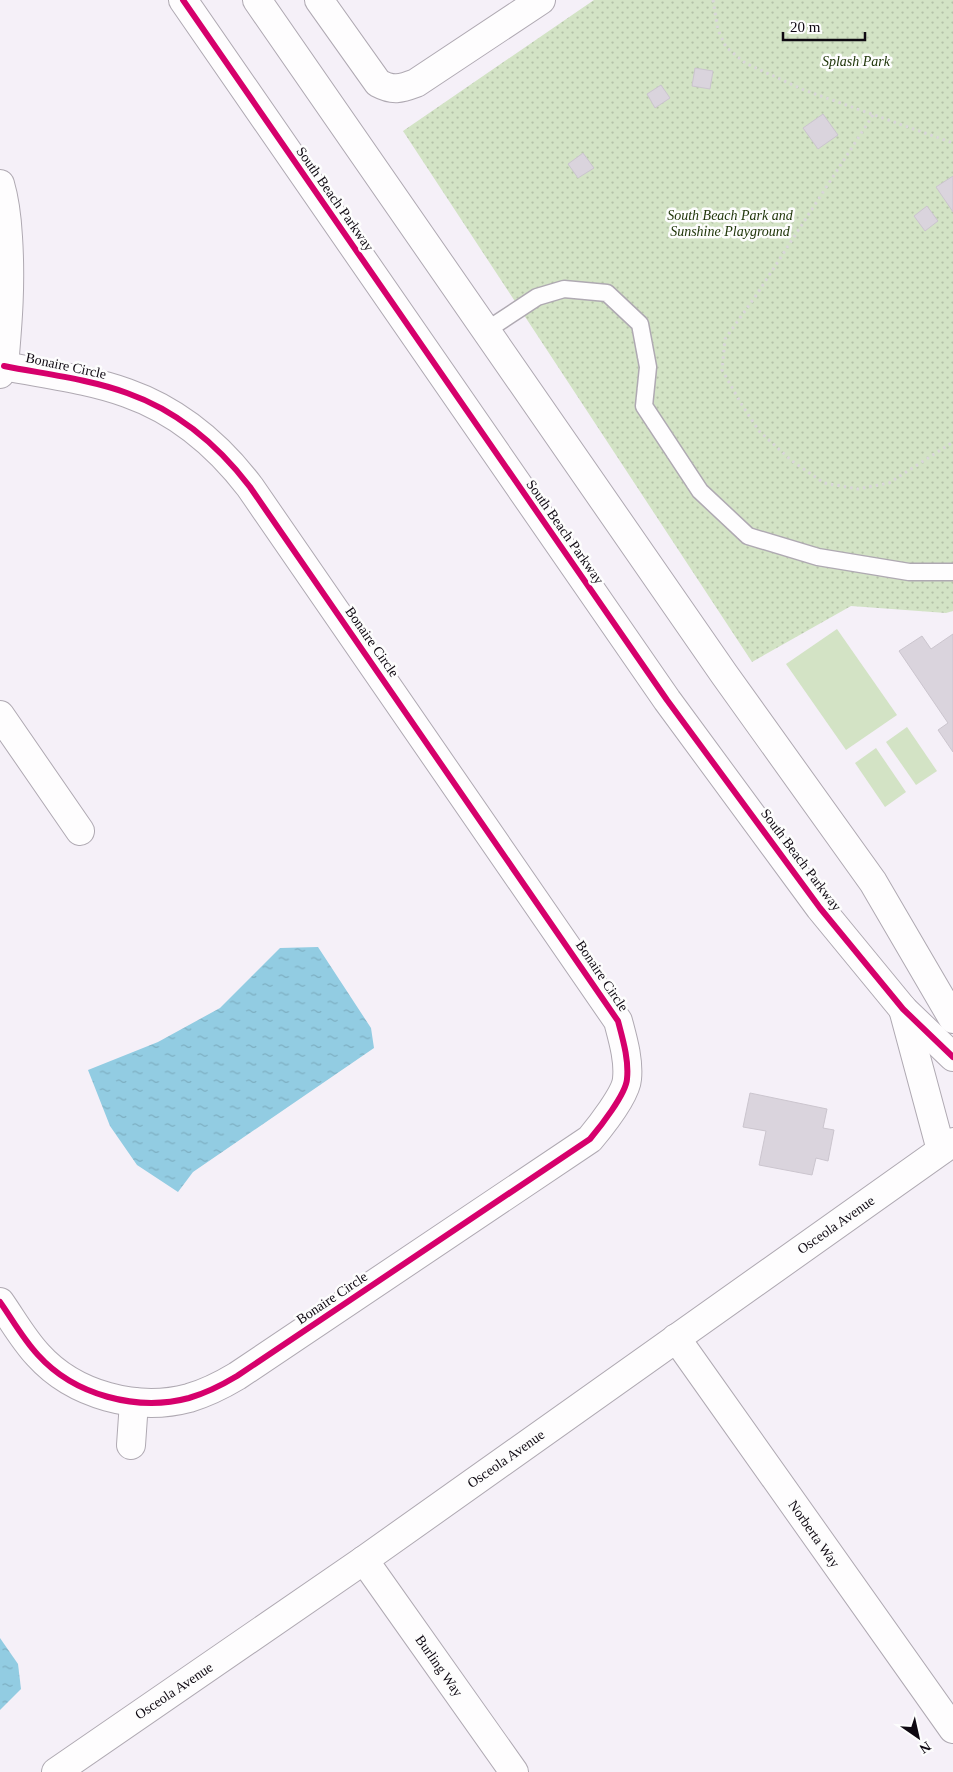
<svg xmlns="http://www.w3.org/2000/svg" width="953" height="1772" font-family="'Times New Roman',serif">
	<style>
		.grass { fill: #d3e3c5 }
		.park { fill: url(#park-dots) }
		.water { fill: url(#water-ripples) }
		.building { fill: #dad4dd; stroke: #cbc5ce }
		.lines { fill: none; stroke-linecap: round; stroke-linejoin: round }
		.service-casing { stroke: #afa9b2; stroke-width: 19 }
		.minor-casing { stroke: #afa9b2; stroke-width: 30 }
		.tertiary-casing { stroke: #afa9b2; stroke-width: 30 }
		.path { stroke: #d9d7d9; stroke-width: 3; stroke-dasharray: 2.5 4; stroke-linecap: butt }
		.service { stroke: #fefdfe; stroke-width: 16 }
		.minor { stroke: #fefdfe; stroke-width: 28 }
		.tertiary { stroke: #fefdfe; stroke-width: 28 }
		.cycleway-casing { stroke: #fdfdfd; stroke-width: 9 }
		.cycleway { stroke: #d6006c; stroke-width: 6 }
		.labels { text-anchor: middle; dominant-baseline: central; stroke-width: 5; stroke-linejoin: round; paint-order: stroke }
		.park-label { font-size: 14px; font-style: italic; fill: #21370b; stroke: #fdfdfd }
		.street-label { font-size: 14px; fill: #0f0912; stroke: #fdfdfd }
	</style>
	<defs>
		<pattern id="park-dots" width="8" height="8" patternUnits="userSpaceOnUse" patternTransform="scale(1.25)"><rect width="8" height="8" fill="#d3e3c5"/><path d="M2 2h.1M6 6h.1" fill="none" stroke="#b4c1a8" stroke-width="1.8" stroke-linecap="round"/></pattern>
		<pattern id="water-ripples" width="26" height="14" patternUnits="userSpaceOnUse" patternTransform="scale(1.25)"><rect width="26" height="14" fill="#92cce2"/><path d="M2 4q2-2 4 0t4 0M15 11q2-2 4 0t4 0" fill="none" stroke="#7daec1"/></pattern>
	</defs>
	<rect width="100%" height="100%" fill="#f5f0f8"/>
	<g class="grass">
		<polygon points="837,629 897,715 846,750 786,664"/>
		<polygon points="907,727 937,771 916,785 886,742"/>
		<polygon points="876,748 906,792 885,807 855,763"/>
	</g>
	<polygon class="park" points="594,0 953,0 953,611 946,613 851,606 752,662 403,131"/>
	<g class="water">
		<polygon points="318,947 371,1028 374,1048 193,1172 178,1192 137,1165 110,1126 88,1070 158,1042 220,1008 280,948"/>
		<polygon points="0,1638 18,1664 21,1689 0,1710"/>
	</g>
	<g class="building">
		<polygon points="695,68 713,71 710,89 692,86"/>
		<polygon points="661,85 670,98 655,108 647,94"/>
		<polygon points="823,114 838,135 818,149 803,128"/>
		<polygon points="583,153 594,168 578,178 568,164"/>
		<polygon points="953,176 953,212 936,187"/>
		<polygon points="927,206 938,221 925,231 914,216"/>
		<polygon points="953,634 953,752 938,730 948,723 899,651 922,636 931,649"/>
		<polygon points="750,1093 827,1109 823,1128 834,1130 828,1161 816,1158 812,1175 759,1165 766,1131 743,1127"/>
	</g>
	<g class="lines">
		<g class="service-casing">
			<polyline id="service" points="487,330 537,297 564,289 607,293 640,324 648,367 644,406 700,491 748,536 818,557 909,572 953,572"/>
		</g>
		<g class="minor-casing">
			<g id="minor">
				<path d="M319,0L378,83C393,91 400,89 416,83L541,0"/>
				<path d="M0,184C5,201 7,219 8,237C11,283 8,321 4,366L0,374"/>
				<polyline points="0,715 80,831"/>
				<path d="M0,1302C12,1319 23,1339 38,1355C74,1395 137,1412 189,1398C206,1393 222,1385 237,1376L590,1139C600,1127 626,1094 627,1079C629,1060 623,1040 618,1021L250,487C218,445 178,411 127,393C89,379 44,374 4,366"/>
				<polyline points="676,1338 953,1729"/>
				<polyline points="131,1445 134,1402"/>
				<polyline points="364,1560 514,1772"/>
			</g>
		</g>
		<g class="tertiary-casing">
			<g id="tertiary">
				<polyline points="183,0 667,700 820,908 903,1009 953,1057"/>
				<polyline points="257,0 724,674 873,882 953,1019"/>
				<polyline points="903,1009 941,1150"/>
				<polyline points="56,1772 364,1560 953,1142"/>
			</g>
		</g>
		<g class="path">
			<polyline points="713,0 718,30 726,47 745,63 804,90 953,143"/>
			<polyline points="873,115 757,294 725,339 722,370 742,405 759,431 792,461 824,483 858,489 889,483 953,442"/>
		</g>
		<use href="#service" class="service"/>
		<use href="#minor" class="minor"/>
		<use href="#tertiary" class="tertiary"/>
		<g class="cycleway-casing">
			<g id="cycleway">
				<polyline points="183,0 667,700 820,908 903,1009 953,1057"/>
				<path d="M0,1302C12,1319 23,1339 38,1355C74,1395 137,1412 189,1398C206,1393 222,1385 237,1376L590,1139C600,1127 626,1094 627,1079C629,1060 623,1040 618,1021L250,487C218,445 178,411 127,393C89,379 44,374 4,366"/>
			</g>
		</g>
		<use href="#cycleway" class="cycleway"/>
	</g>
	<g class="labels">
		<g class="park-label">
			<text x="856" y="61">Splash Park</text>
			<text x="730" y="215">South Beach Park and<tspan x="730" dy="16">Sunshine Playground</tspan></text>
		</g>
		<g class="street-label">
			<text transform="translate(335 199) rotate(55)">South Beach Parkway</text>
			<text transform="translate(66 366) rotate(12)">Bonaire Circle</text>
			<text transform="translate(565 532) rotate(55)">South Beach Parkway</text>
			<text transform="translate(372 642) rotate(55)">Bonaire Circle</text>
			<text transform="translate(801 860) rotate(53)">South Beach Parkway</text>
			<text transform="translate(602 976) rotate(56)">Bonaire Circle</text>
			<text transform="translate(836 1225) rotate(-35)">Osceola Avenue</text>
			<text transform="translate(332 1298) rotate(-34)">Bonaire Circle</text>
			<text transform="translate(506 1459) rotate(-35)">Osceola Avenue</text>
			<text transform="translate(814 1534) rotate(55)">Norberta Way</text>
			<text transform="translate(439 1666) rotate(55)">Burling Way</text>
			<text transform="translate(174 1691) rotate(-34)">Osceola Avenue</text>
		</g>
	</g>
	<g transform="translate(918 1737) rotate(146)" stroke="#fdfdfd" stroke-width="4" paint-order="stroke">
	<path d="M0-4L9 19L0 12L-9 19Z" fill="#0f0912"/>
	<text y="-8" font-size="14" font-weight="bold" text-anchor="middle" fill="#0f0912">N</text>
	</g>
	<path d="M783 32v8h82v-8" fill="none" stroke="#0f0912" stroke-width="2.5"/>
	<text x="790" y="32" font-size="15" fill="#0f0912" stroke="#fdfdfd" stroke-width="4" paint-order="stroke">20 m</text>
</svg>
